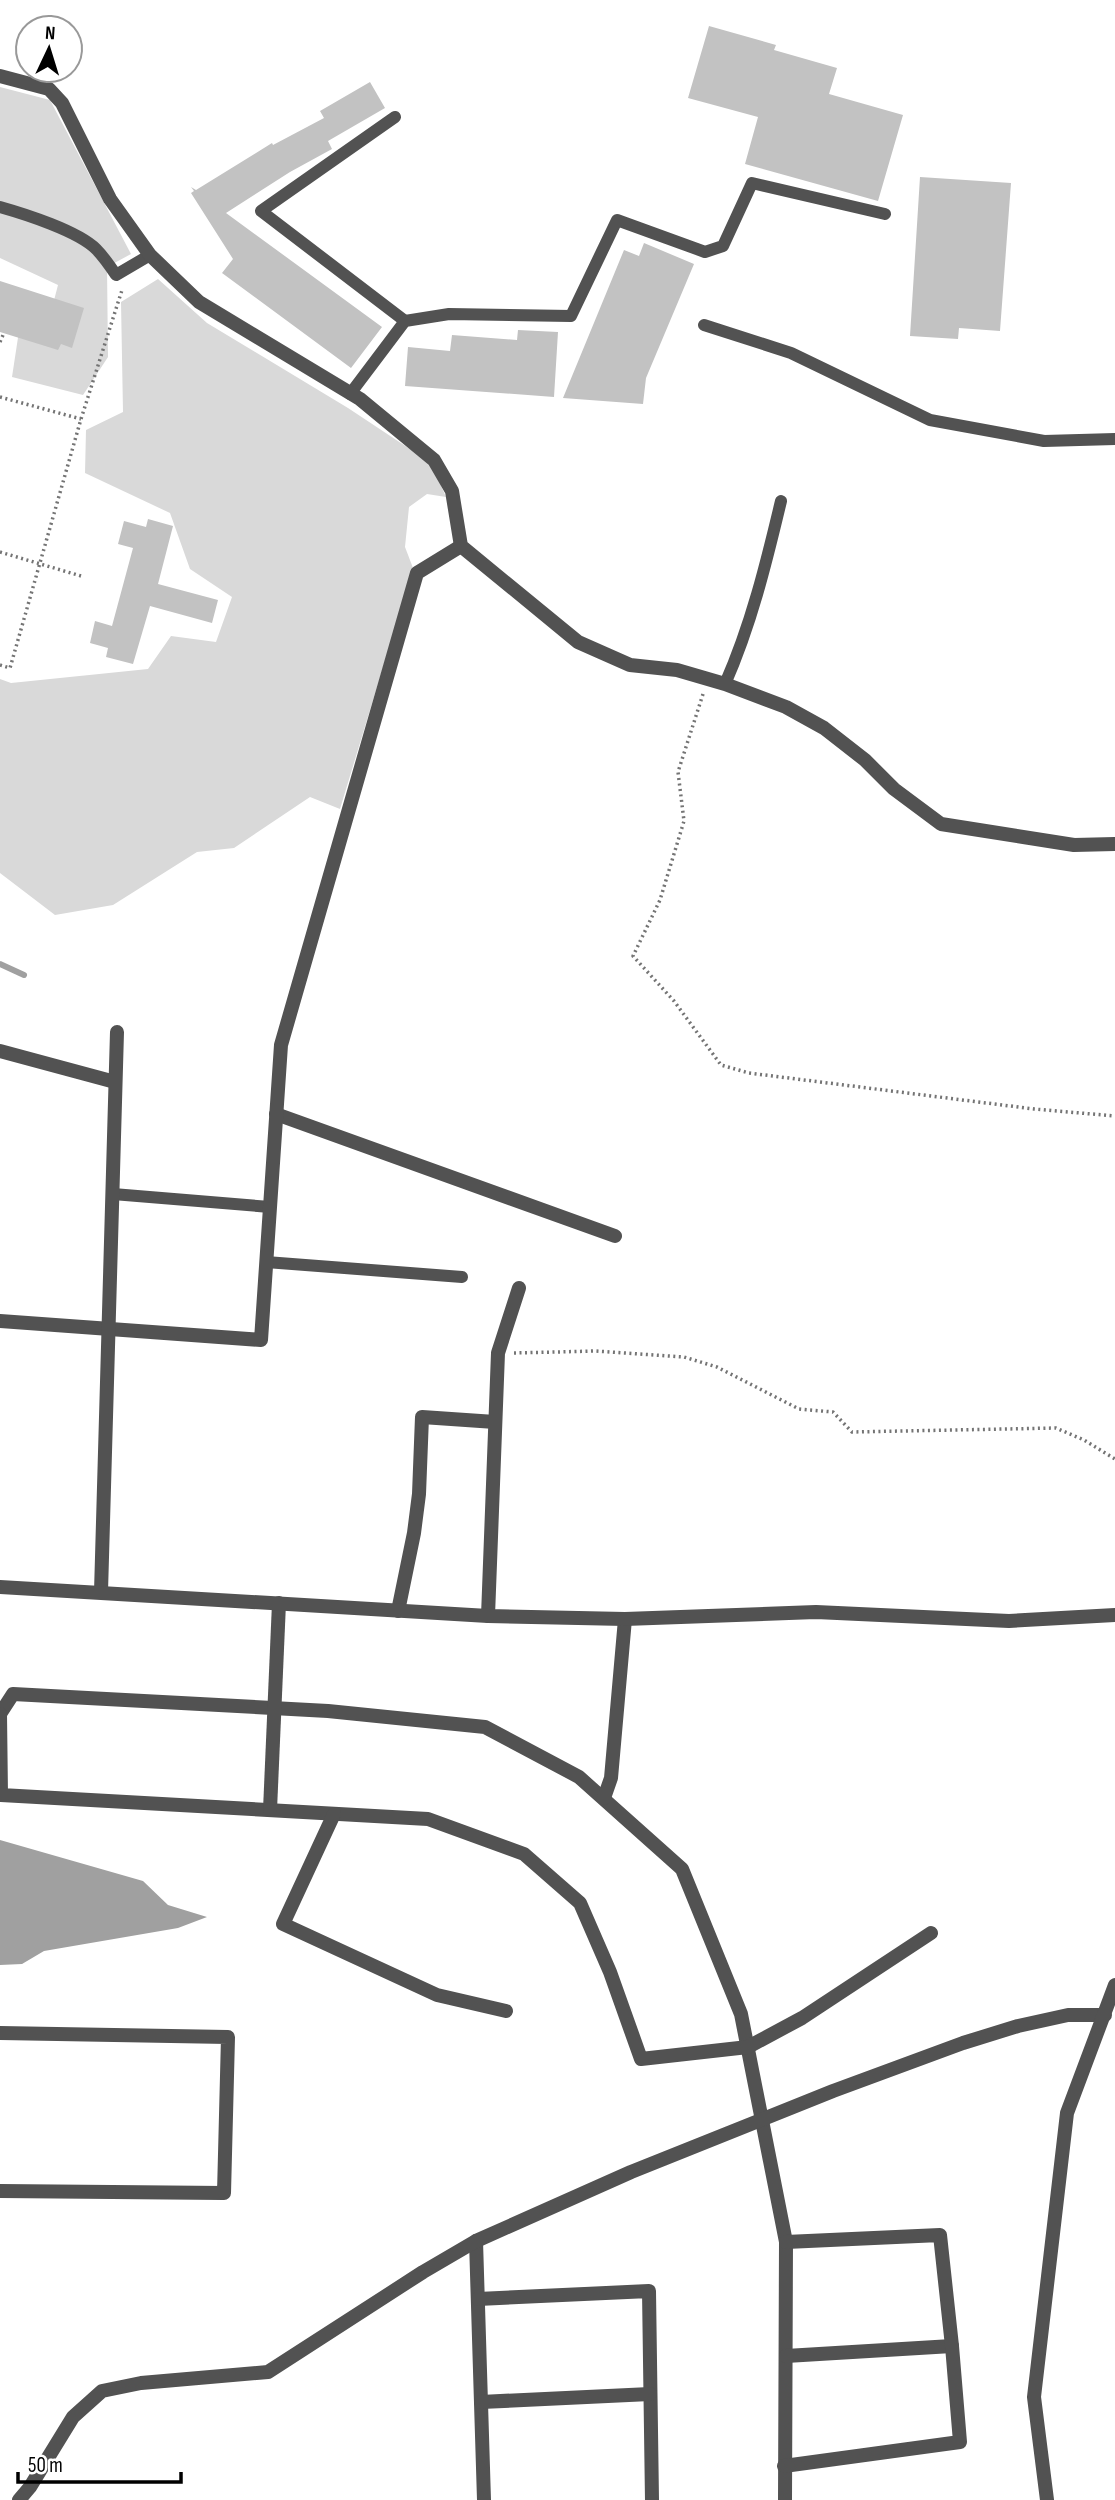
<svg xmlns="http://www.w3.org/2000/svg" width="1115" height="2500" font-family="'Sofia Sans Condensed',sans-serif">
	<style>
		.green { fill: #d9d9d9 }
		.water { fill: #a0a0a0 }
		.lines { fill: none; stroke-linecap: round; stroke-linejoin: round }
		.stream { stroke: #a0a0a0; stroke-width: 6 }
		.building { fill: #c2c2c2 }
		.path { stroke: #747474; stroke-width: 3.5; stroke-dasharray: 2 3.5; stroke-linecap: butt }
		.service { stroke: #525252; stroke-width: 12 }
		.minor { stroke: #525252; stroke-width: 14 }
		.tertiary { stroke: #525252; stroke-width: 14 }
	</style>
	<rect width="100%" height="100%" fill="#fff"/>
	<g class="green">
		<polygon points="0,87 50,100 131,254 107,267 108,357 83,395 12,377 19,331 45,335 58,285 0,258"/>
		<polygon points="158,279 207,323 348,408 431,463 446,497 427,494 409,507 405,547 413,568 340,809 310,797 234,848 197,852 113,905 55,915 0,873 0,679 11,683 148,669 171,636 216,642 232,597 190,569 170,513 85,473 86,430 123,412 121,302"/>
	</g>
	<polygon class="water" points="0,1840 143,1881 168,1905 207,1917 178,1928 44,1951 22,1964 0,1965"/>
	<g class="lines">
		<polyline class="stream" points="0,964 24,975"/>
	</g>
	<g class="building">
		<polygon points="709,26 776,45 774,50 837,68 829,94 903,115 878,201 745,164 758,117 688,98"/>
		<polygon points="370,82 385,108 328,141 332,149 290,172 226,213 382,327 351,368 222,273 233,259 191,193 194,191 191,187 196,190 272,143 273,145 324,118 320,111"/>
		<polygon points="920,177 1011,183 1000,331 959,328 958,339 910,336"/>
		<polygon points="644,243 694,264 646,378 643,404 563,398 624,250 639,256"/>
		<polygon points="0,281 84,308 72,348 61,344 58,350 0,332"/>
		<polygon points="518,330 558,332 554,397 405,386 408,347 450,351 452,335 517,340"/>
		<polygon points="148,519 173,526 158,584 218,600 212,623 150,606 133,664 106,657 108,648 90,643 95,621 112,626 133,548 118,544 124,521 146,527"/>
	</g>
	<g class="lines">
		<g class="path">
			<polyline points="0,342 3,335"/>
			<polyline points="0,397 81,419"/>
			<polyline points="0,552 81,576"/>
			<polyline points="0,665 10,668 81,419 122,290"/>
			<polyline points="703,694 678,772 684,821 660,900 633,956 674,1001 721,1065 749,1073 1034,1109 1115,1116"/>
			<polyline points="514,1353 596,1351 684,1357 717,1367 799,1409 833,1412 852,1432 1056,1428 1084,1440 1115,1459"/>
		</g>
		<g class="service">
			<polyline points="395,117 261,211 405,321"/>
			<path d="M0,207C25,214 78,231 96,249C103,256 110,266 116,275L150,255"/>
			<polyline points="704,325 791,353 930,420 1044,441 1115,439"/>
			<polyline points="350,394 405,321 449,314 571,316 617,220 705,252 723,246 752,183 885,214"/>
			<path d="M725,684C751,625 766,564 781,501"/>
			<polyline points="113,1194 270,1207"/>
			<polyline points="266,1262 462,1277"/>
		</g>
		<g class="minor">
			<polyline points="0,1051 115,1082"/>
			<polyline points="276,1114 615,1236"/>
			<polyline points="0,1321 261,1340 281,1045 417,573 461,546"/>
			<polyline points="101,1592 117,1032"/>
			<polyline points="398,1611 414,1533 419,1494 422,1417 495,1422"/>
			<polyline points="488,1616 498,1353 519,1288"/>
			<polyline points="0,1714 13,1694 328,1711 485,1727 579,1777 682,1869 741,2014 786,2242 785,2500"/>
			<polyline points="0,1714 1,1795 428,1819 524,1854 580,1903 610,1972 641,2059 748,2047 802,2018 931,1933"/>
			<polyline points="604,1798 611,1778 625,1619"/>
			<polyline points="270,1810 279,1603"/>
			<polyline points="334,1814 283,1924 437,1995 506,2011"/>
			<polyline points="0,2033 228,2037 224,2193 0,2191"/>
			<polyline points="476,2241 484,2500"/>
			<polyline points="478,2299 649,2291 652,2500"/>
			<polyline points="786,2356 952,2346"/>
			<polyline points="481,2402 650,2394"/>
			<polyline points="784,2466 960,2442 952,2346 940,2235 786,2242"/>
			<polyline points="19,2500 30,2487 73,2417 102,2391 141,2383 268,2372 423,2272 476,2241 631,2172 833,2091 963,2043 1018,2026 1068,2015 1105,2015"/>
			<polyline points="1047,2500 1034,2397 1067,2113 1115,1985"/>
		</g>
		<g class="tertiary">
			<polyline points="0,76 49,89 62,103 110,199 150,255 199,302 360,399 434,460 452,491 461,546 578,642 630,665 677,670 725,684 786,707 824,728 865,760 894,789 941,824 1074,845 1115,844"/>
			<polyline points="0,1587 488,1616 625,1619 816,1612 1009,1621 1115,1615"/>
		</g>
	</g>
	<g transform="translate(49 49) rotate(4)"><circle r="33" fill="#ffffff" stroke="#999999" stroke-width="2"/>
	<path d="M0-5L12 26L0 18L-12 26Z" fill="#000000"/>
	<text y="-10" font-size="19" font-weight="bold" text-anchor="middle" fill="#000000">N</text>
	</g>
	<path d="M18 2472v10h163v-10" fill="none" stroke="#000000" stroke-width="3.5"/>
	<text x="28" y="2472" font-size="21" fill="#000000" stroke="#ffffff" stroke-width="5" paint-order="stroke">50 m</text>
</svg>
